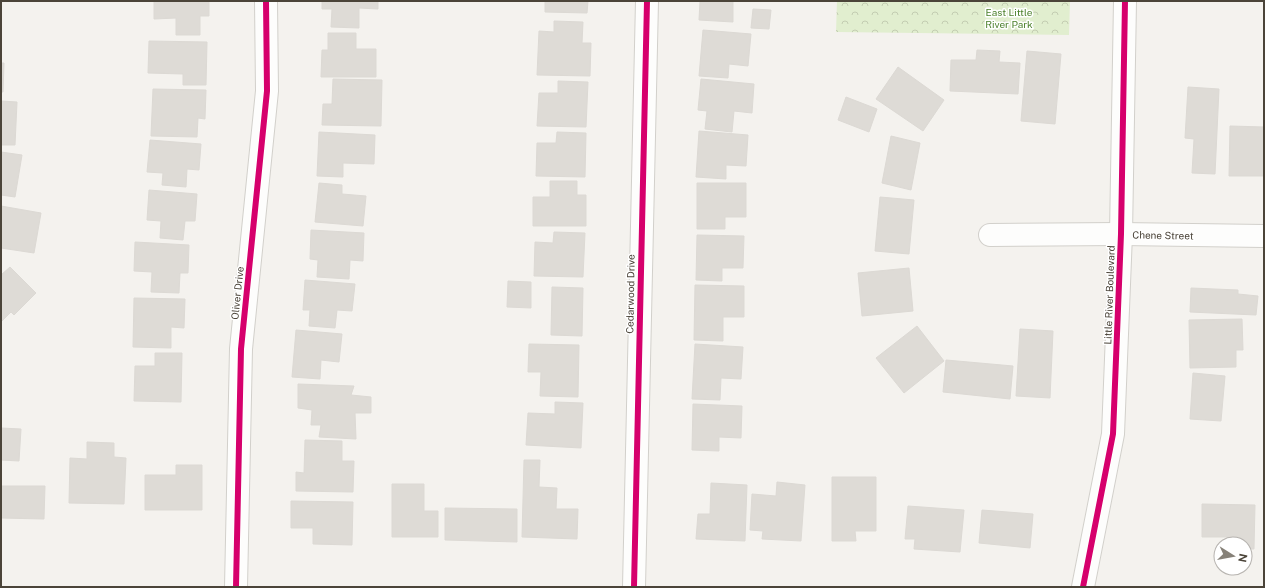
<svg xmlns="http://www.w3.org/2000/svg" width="1265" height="588" font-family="'Public Sans',sans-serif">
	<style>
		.forest { fill: url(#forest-crowns) }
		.building { fill: #dedbd6; stroke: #dcd9d4 }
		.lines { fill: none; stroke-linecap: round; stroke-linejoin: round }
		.minor-casing { stroke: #d2d0cb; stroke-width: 24 }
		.minor { stroke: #fdfdfc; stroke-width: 22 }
		.cycleway-casing { stroke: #fff; stroke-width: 8 }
		.cycleway { stroke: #d6006c; stroke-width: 6 }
		.labels { text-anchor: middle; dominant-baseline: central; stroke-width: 3; stroke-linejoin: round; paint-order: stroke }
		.park-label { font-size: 10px; fill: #4a7f2a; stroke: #fff }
		.street-label { font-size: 10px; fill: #4b4439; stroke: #fff }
	</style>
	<defs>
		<pattern id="forest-crowns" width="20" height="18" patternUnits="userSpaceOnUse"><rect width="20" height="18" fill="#e1eecf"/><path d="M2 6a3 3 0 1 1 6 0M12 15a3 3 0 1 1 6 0" fill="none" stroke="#c3cdb2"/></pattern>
	</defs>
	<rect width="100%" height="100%" fill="#f4f2ee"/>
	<polygon class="forest" points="837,1 1070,1 1069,35 836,32"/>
	<g class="building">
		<polygon points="154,1 209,1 209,16 200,16 200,35 176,35 176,18 154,19"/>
		<polygon points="322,1 378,1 378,9 359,8 359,28 331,27 332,9 322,9"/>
		<polygon points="545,1 588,1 587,13 545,12"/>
		<polygon points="700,1 733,1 733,22 699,20"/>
		<polygon points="753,9 771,10 769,29 751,28"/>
		<polygon points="554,21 583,22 582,43 591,43 590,76 537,75 539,31 554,32"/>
		<polygon points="703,30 751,34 748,66 729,64 728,78 699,76"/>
		<polygon points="328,33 356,33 356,49 376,49 376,77 321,77 322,50 328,50"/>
		<polygon points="149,41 207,42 206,85 183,85 183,74 148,73"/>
		<polygon points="977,50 1000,51 999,62 1020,63 1018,94 950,91 951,60 976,60"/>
		<polygon points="1027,51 1061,54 1055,124 1021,121"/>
		<polygon points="1,63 4,63 3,92 1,92"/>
		<polygon points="898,67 944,100 923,131 876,99"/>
		<polygon points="333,79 382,80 381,126 322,125 323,104 332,104"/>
		<polygon points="701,79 754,84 752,113 734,111 732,132 705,129 707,111 698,110"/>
		<polygon points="558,81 588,82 586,127 537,126 539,93 558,93"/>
		<polygon points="1188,87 1219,89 1215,174 1192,173 1194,139 1185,138"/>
		<polygon points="153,89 206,90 205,119 198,118 197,137 151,136"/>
		<polygon points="846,97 877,109 869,132 838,120"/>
		<polygon points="1,101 17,102 15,145 1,145"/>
		<polygon points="1230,126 1264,127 1264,176 1229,176"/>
		<polygon points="699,131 748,135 746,166 726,165 726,179 696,177"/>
		<polygon points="319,132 375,135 374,164 343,163 343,177 317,176"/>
		<polygon points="557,132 586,133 585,177 536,176 537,143 556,143"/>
		<polygon points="891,136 920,143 911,190 882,183"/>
		<polygon points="150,140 201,144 199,170 187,169 186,187 162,185 163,173 147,172"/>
		<polygon points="1,152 22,155 15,197 1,195"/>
		<polygon points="550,181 577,181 577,195 586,195 586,226 533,226 533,197 550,197"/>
		<polygon points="319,183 342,185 342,194 366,196 363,226 315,222"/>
		<polygon points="697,183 746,183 746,217 725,217 725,229 697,229"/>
		<polygon points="149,190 197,194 195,221 185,221 183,240 160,238 161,221 147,220"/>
		<polygon points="880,197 914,200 909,254 875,251"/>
		<polygon points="1,206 41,213 34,253 1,248"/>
		<polygon points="311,230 364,233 363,261 350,260 349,279 317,277 318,260 310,259"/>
		<polygon points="554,232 585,233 583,277 534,276 535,242 553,243"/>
		<polygon points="697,235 744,236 743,268 722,268 722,281 696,280"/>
		<polygon points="135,242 189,245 188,273 180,273 179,293 151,292 152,272 134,271"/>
		<polygon points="10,267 36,293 14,315 11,312 1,322 1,275"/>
		<polygon points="909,268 913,311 862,316 858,273"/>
		<polygon points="305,280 355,284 352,311 337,310 335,328 309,326 310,310 303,310"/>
		<polygon points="508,281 531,282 531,308 507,307"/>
		<polygon points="695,285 744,286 744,317 723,317 723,341 694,340"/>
		<polygon points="552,287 583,288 582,336 551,335"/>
		<polygon points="1191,288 1238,290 1238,294 1258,296 1256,315 1190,312"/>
		<polygon points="134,298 185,299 184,328 171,327 171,348 133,347"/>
		<polygon points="1242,319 1243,350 1236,350 1236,367 1190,368 1189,320"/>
		<polygon points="917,326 944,361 904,393 876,358"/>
		<polygon points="1020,329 1053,331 1050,398 1016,396"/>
		<polygon points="296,330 342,334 339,362 321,360 320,379 292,377"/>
		<polygon points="529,344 579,345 578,397 540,396 541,372 528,372"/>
		<polygon points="695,344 743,347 741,379 721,378 720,400 692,399"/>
		<polygon points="155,353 182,353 181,402 134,401 135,366 155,366"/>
		<polygon points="946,360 1013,366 1010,399 943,392"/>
		<polygon points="1193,373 1225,376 1221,421 1190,419"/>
		<polygon points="298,384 354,386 351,395 371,397 371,413 355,413 356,439 319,437 321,425 311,425 312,410 298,408"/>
		<polygon points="555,402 583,403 581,448 526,445 528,413 555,414"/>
		<polygon points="693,404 742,406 741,438 719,437 719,451 692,450"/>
		<polygon points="1,428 21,429 19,461 1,460"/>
		<polygon points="305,440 342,441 342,461 354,461 353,492 296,491 296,472 304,473"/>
		<polygon points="87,442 114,443 114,457 126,458 124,504 69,503 70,458 87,459"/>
		<polygon points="524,460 540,460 539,487 557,488 556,509 578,509 577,539 522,537"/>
		<polygon points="176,465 202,465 202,510 145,510 145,475 176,475"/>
		<polygon points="832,477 876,477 876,531 855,531 856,541 832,541"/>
		<polygon points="777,482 805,485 801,541 762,539 763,531 750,530 752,494 776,496"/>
		<polygon points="711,483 747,485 745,541 696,539 698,514 710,514"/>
		<polygon points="392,484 424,484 424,511 438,511 438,537 392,537"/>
		<polygon points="1,486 45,486 44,519 1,518"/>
		<polygon points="291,501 353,502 352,545 313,544 313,528 291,528"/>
		<polygon points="1202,504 1255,505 1254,549 1245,549 1245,544 1229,544 1229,537 1202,537"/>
		<polygon points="908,506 964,510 960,552 914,549 915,539 905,539"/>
		<polygon points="445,508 517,509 517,542 445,540"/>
		<polygon points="982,510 1033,514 1030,548 979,543"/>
	</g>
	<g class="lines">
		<g class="minor-casing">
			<g id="minor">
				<polyline points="990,235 1121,234 1264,236"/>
				<polyline points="236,587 241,349 267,91 266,1"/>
				<polyline points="634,587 647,1"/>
				<polyline points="1083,587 1113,434 1121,234 1125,1"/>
			</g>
		</g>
		<use href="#minor" class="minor"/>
		<g class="cycleway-casing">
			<g id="cycleway">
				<polyline points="236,587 241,349 267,91 266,1"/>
				<polyline points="634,587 647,1"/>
				<polyline points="1083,587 1113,434 1121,234 1125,1"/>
			</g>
		</g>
		<use href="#cycleway" class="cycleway"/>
	</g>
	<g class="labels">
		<g class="park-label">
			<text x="1009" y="12">East Little<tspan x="1009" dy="12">River Park</tspan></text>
		</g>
		<g class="street-label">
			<text transform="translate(1163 235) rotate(1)">Chene Street</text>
			<text transform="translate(237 293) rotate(-84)">Oliver Drive</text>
			<text transform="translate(630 294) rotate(-89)">Cedarwood Drive</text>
			<text transform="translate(1109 295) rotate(-88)">Little River Boulevard</text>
		</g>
	</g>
	<rect width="1265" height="588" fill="none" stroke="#4b4439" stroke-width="4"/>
	<g transform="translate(1233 556) rotate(101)"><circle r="19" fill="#ffffff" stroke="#b7b4b0"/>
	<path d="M0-3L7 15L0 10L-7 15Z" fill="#868178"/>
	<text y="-6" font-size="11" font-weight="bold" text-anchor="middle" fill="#4b4439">N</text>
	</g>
</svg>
